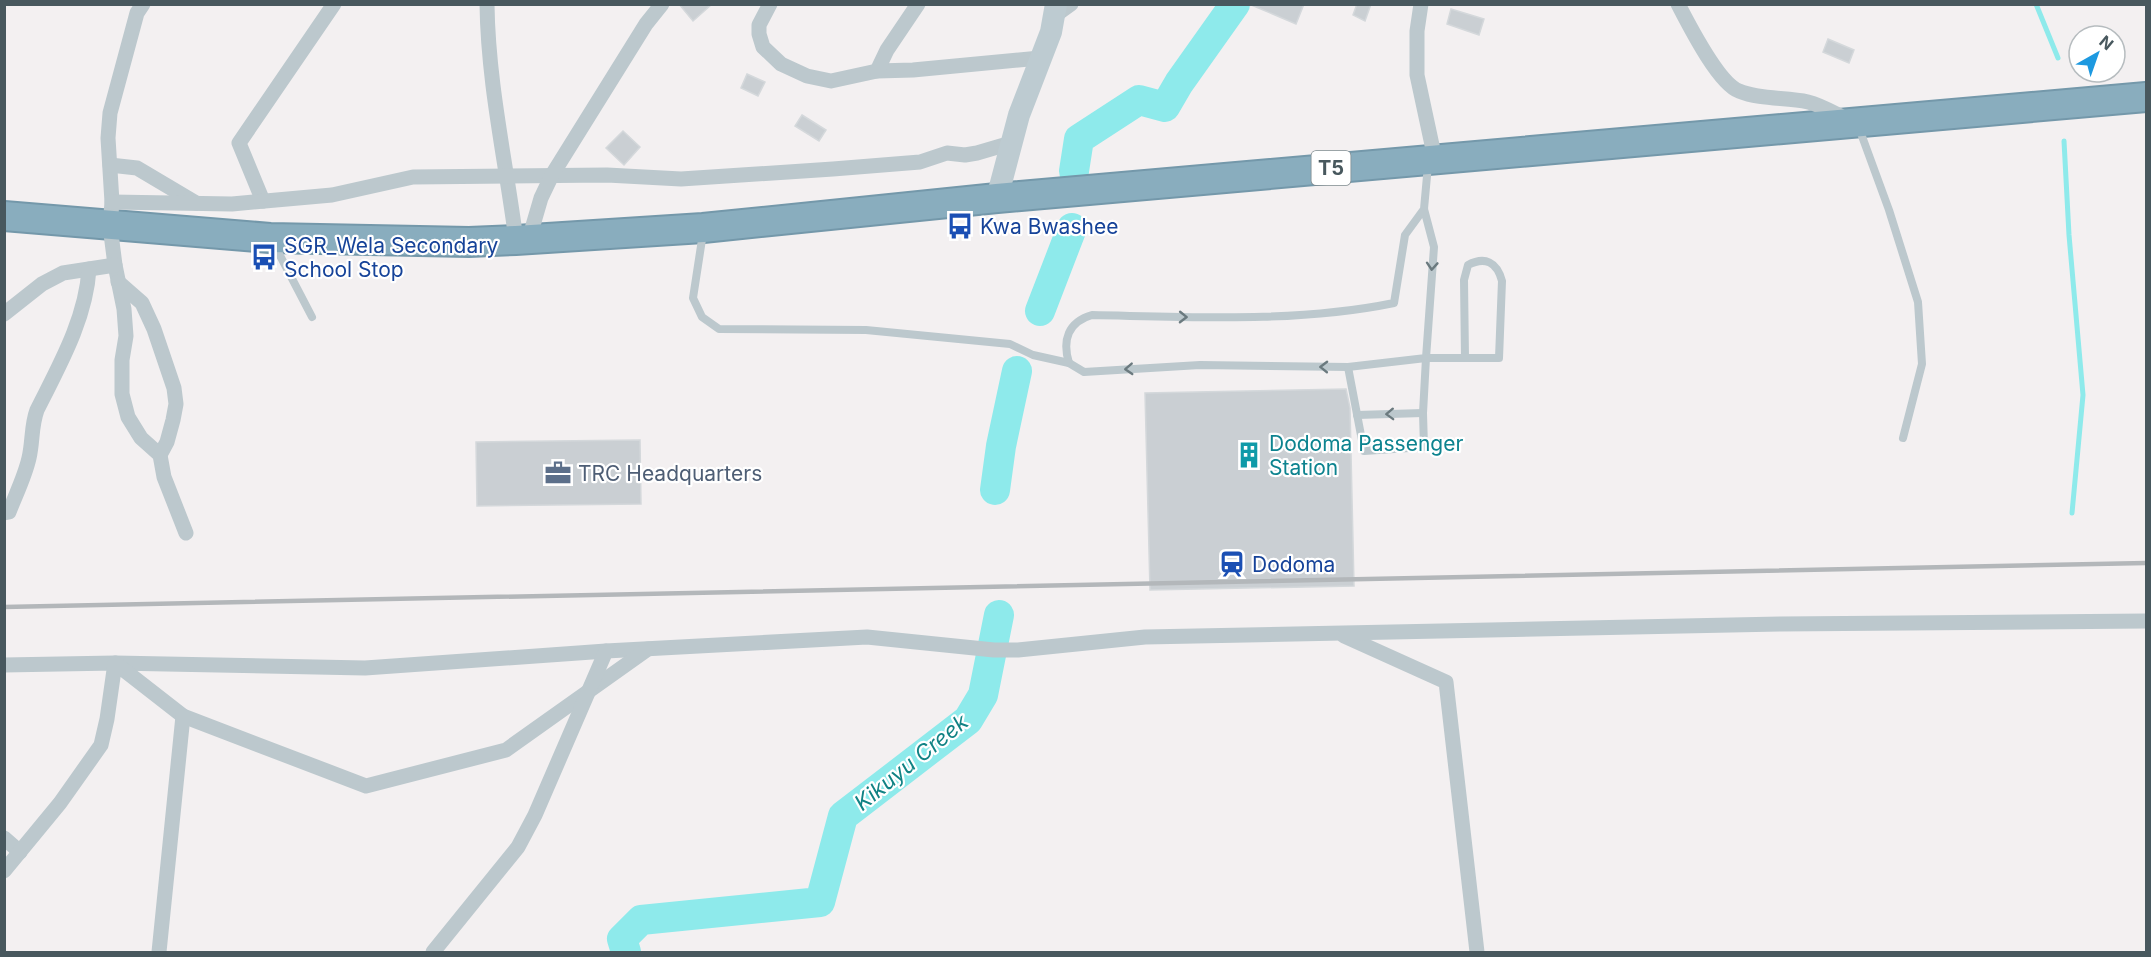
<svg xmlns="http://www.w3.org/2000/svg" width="2151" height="957" font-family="Inter,sans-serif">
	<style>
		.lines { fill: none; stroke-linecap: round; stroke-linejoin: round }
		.stream { stroke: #8eeaeb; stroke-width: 5 }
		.river { stroke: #8eeaeb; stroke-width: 30 }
		.building { fill: #cacfd3; stroke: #d4d8db; stroke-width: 1.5 }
		.highway-casing { stroke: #7498aa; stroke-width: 32 }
		.lane { stroke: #bcc8cd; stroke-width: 8 }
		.street { stroke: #bcc8cd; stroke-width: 15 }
		.secondary { stroke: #bdcbd1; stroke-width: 22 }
		.highway { stroke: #89adbe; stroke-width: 28 }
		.rail { stroke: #b3b7ba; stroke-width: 4.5 }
		.oneway { stroke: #6b7a7f }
		.labels { text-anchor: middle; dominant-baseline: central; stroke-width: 4.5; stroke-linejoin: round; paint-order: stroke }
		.shield { fill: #fff; stroke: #7f8a8e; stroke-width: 1.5 }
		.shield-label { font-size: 20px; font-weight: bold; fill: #48585e }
		.transit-label { font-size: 21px; fill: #164399; stroke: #fff; text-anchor: start }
		.culture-label { font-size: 21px; fill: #0d838f; stroke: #fff; text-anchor: start }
		.service-label { font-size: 21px; fill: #4e5e75; stroke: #fff; text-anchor: start }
		.water-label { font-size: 22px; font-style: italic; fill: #108284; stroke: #fff }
	</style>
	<rect width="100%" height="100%" fill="#f3f0f1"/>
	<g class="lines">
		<g class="stream">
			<polyline points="2036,4 2058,58"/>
			<polyline points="2064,141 2069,235 2083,395 2072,513"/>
		</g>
		<g class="river">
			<polyline points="1074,171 1079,139 1139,100 1165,107 1179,83 1235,4"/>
			<polyline points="1040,311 1072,228"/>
			<polyline points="995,490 1001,446 1017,371"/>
			<polyline points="626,952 622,939 641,920 820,902 843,816 968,720 983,695 999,615"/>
		</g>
	</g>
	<g class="building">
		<polygon points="679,4 712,4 693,21"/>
		<polygon points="1249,4 1304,4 1296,24"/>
		<polygon points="1357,4 1371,4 1365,21 1353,15"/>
		<polygon points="1451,9 1484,19 1479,35 1447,24"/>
		<polygon points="1828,39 1854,50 1849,63 1823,52"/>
		<polygon points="747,74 765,82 758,96 741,88"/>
		<polygon points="802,115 826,130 819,141 795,126"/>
		<polygon points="623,131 640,147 624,165 606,148"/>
		<polygon points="1346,389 1350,408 1354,586 1150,590 1145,393"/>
		<polygon points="640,440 641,504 477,506 476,442"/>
	</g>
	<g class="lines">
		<g class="highway-casing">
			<polyline id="highway" points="4,216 270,238 469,242 516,240 703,228 997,198 2146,97"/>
		</g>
		<g class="lane">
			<polyline points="1859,128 1889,210 1918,302 1922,364 1903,438"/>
			<path d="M1424,209L1405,235L1394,303C1297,323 1190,317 1092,315C1068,322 1062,340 1069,363L1084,372L1200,365L1348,367L1426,358L1434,247L1424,209L1428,165"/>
			<polyline points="703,233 693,298 702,317 719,329 866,330 1010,344 1033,355 1069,363"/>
			<polyline points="274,244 312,317"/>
			<path d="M1348,367L1364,451L1424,447L1423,413L1426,358H1499L1502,281C1497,262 1485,256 1468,265L1464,280L1465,358"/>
			<polyline points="1357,415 1423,413"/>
		</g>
		<g class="street">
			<polyline points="143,4 137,13 110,113 108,138 112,202 110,226 115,265 124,309 126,336 122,360 122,394 128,417 141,438 160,455 164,477 186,533"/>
			<path d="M487,4C488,84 506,162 516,240"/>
			<polyline points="770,4 759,25 759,34 763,47 781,64 807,76 831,81 877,71 913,70 1040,58"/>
			<polyline points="1421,4 1417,31 1417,75 1435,159"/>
			<path d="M1678,4C1689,25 1718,83 1739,91C1761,100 1786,97 1808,102C1821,105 1834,113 1846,119"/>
			<polyline points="1053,17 1071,4"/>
			<polyline points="877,71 887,50 918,4"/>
			<polyline points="110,165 137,168 196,203"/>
			<polyline points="263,201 239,143 334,4"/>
			<polyline points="112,202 232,204 332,195 413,177 607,175 681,179 833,169 920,162 947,153 965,155 977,153 1011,143"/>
			<polyline points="529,239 541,198 552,175 646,24 662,4"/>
			<polyline points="118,282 142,303 154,329 174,388 176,404 173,420 167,442 160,455"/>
			<polyline points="4,314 42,284 63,273 115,265"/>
			<path d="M4,513L9,512C16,494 25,476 29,458C33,441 31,426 37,410C59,366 86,319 89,269"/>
			<polyline points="1344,636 1446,682 1477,952"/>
			<polyline points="4,665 115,663 365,668 606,651 867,637 994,650 1018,650 1145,637 1781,624 2146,621"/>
			<polyline points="4,838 20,852"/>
			<polyline points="4,871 60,803 101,745 107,719 115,663 183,716 366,786 506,750 648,649"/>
			<polyline points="159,952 183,716"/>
			<polyline points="433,952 518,847 535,815 606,651"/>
		</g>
		<polyline class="secondary" points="997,198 1019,115 1051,32 1056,4"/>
		<use href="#highway" class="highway"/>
		<polyline class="rail" points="4,607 2146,563"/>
	</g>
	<defs><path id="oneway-chevron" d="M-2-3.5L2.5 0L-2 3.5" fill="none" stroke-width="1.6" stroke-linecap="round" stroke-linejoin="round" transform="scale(1.5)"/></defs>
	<g class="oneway">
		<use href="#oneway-chevron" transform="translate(1432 266) rotate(94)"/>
		<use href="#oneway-chevron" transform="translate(1183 317) rotate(1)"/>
		<use href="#oneway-chevron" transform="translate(1324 367) rotate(-179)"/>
		<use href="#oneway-chevron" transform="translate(1129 369) rotate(177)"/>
		<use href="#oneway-chevron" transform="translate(1390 414) rotate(178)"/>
	</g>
	<defs>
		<g id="bus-bare" transform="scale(2.07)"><path d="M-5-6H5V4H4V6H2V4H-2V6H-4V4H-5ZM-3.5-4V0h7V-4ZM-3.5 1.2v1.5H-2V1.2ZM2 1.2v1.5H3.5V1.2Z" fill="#1a4fb4" stroke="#fff" stroke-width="2.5" paint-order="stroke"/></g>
		<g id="building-bare" transform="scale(2.07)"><path d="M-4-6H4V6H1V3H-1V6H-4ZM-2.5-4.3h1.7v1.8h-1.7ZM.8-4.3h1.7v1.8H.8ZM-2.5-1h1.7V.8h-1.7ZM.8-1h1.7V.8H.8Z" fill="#0f9aa8" stroke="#fff" stroke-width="2.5" paint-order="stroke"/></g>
		<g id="office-bare" transform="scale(2.07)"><path d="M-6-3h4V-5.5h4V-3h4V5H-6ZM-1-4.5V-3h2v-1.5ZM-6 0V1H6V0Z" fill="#5c6f8a" stroke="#fff" stroke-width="2.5" paint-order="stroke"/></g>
		<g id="station-bare" transform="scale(2.07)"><path d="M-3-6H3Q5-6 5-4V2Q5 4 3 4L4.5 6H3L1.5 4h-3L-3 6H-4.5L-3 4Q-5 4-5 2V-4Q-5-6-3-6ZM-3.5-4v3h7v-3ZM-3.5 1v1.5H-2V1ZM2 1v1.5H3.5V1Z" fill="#1a4fb4" stroke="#fff" stroke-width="2.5" paint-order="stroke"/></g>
	</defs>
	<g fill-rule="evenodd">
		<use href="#bus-bare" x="960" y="226"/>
		<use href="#bus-bare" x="264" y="257"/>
		<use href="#building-bare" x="1249" y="455"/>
		<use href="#office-bare" x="558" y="473"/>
		<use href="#station-bare" x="1232" y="564"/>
	</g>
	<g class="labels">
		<rect class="shield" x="1311.5" y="151" width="39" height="34" rx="4.5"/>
		<g class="shield-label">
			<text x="1331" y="168">T5</text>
		</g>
		<g class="transit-label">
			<text x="980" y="226">Kwa Bwashee</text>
			<text x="284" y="245">SGR_Wela Secondary<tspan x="284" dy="24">School Stop</tspan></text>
			<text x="1252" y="564">Dodoma</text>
		</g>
		<g class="culture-label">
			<text x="1269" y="443">Dodoma Passenger<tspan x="1269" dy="24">Station</tspan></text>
		</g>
		<g class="service-label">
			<text x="578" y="473">TRC Headquarters</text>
		</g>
		<g class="water-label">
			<text transform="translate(911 762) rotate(-39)">Kikuyu Creek</text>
		</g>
	</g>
	<rect width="2151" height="957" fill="none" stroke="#48585e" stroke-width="12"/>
	<g transform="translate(2097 54) rotate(40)"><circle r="28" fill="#ffffff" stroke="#b6bcbf" stroke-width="1.5"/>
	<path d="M0-4.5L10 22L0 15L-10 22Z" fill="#1d99e0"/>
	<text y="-9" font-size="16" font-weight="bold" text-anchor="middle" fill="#48585e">N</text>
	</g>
</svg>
